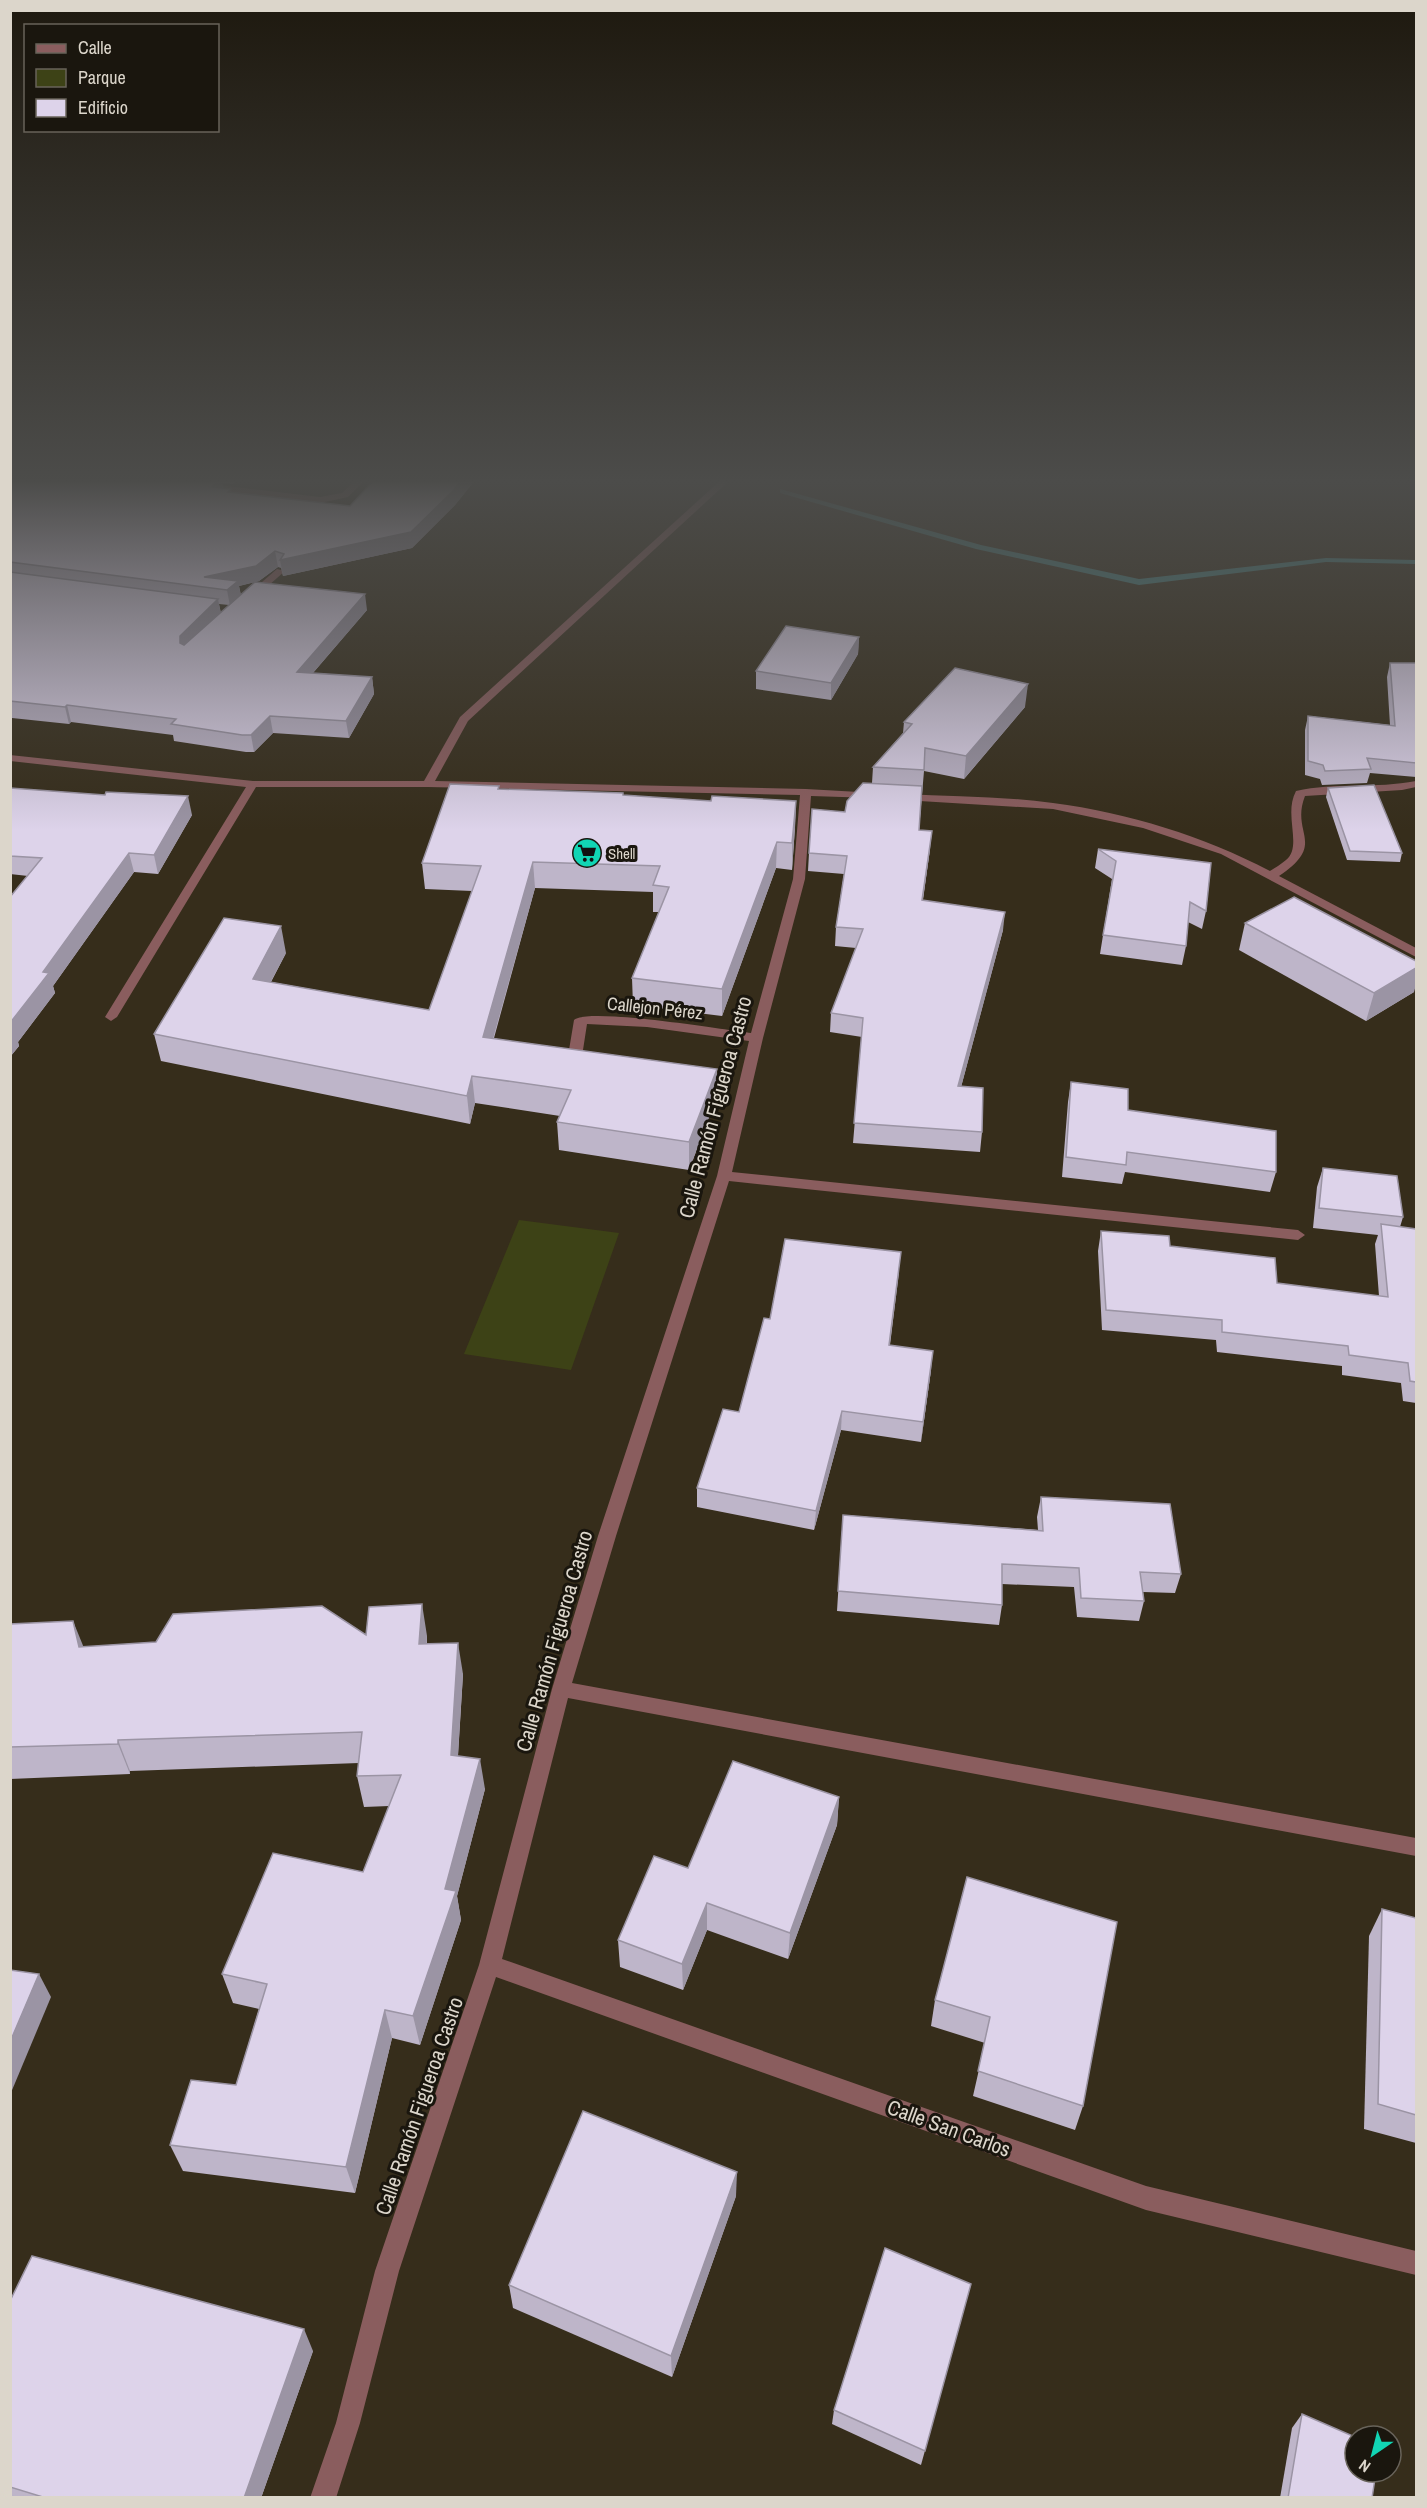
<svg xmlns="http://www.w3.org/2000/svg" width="1427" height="2508" font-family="'Archivo Narrow',sans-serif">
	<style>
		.green { fill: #3d4216 }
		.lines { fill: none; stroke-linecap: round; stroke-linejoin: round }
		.stream { fill: #488484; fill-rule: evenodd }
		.minor { fill: #8a5d5e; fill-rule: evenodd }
		.wall { fill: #beb5c9; fill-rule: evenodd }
		.shaded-wall { fill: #9b94a4 }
		.building { fill: #ddd3ea; stroke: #9b94a4; stroke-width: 1.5 }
		.labels { text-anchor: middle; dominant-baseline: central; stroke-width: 6; stroke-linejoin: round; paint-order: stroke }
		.far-poi-label { font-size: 15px; fill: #dcd6cb; stroke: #1a160e; text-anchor: start }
		.street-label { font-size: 18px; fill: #dcd6cb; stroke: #1a160e }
		.near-street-label { font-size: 21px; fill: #dcd6cb; stroke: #1a160e }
	</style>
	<rect width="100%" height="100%" fill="#362d1b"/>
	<polygon class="green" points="519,1220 619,1233 571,1370 464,1354"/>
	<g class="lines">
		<polygon class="stream" points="780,489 981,545 1139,579 1326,558 1416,560 1416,564 1326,562 1139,585 976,549 780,493"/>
		<g class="minor">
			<polygon points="357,479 366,479 348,497 320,503 202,489 198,486 202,483 320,497 342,493"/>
			<path d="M722,479H731L468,721L435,781L806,789L877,793L879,795L873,798L811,796L805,879L763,1038L732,1172L1298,1230L1305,1235L1298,1240L729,1181L616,1536L572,1683L1416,1838V1856L568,1698L502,1959L1146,2186L1416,2251V2275L1146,2210L496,1977L399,2271L360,2423L336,2498H310L336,2423L375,2271L479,1965L552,1689L598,1536L717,1176L749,1041L647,1027L587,1024L583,1050L576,1054L569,1050L574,1020C588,1007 725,1030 751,1033L793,879L800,795L428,787H256L117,1017L111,1021L105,1017L246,787L10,761V755L253,781H424L460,717Z"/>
			<polygon points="277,569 285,571 253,599 247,599 247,595"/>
			<path d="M1416,781V787L1402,790L1305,796C1290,834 1328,843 1279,876L1416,948V957L1221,854L1143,828L1053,809L903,800L897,797L903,794C953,797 1004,796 1053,803C1129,813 1203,836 1270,871C1275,868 1281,864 1286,860C1303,846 1283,815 1296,791C1335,782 1376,789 1416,781Z"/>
		</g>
	</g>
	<g class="wall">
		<path d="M10,479H239L233,484L222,483L223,488L232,492L350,506L375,479H476L455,505L412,548L283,576L281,568L278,567L259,581L239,586L241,595L367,610L313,673L372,677L374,694L349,738L273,733L254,752H246L174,741L173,735L71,722L69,724L12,718L10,719ZM219,604L229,605L221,613Z"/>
		<polygon points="859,637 858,654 831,700 756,689 756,671"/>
		<polygon points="1390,663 1416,663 1416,777 1370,773 1367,783 1322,785 1320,779 1305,775 1305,730 1308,716 1390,725 1387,677"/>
		<polygon points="1025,707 964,779 924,771 919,830 930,849 923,900 1003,930 961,1087 982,1132 980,1152 853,1143 862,1037 830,1032 831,1013 856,948 835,946 836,927 844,874 808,871 809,853 872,783 873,767 903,733 904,722"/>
		<polygon points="10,788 192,815 158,874 134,872 53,986 55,993 18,1042 19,1046 10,1057 28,876 10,874"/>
		<polygon points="1328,788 1402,853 1400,862 1347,860 1326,797"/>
		<polygon points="499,789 623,795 711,801 796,801 795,827 792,870 776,868 722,1016 633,1005 632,978 659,912 653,912 653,892 535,888 494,1038 717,1096 689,1170 559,1150 557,1122 560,1116 475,1103 470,1124 161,1061 154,1034 286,953 271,982 429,1010 472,891 425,889 422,863"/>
		<polygon points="1098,849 1206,911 1202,929 1188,922 1186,946 1182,965 1100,954 1112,879 1095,868"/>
		<polygon points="1245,923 1414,992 1366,1021 1239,950"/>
		<polygon points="1071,1082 1128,1110 1276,1172 1270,1192 1125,1172 1122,1184 1062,1177 1068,1102"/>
		<polygon points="1323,1168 1403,1217 1400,1227 1416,1229 1416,1403 1403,1401 1401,1383 1342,1375 1342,1366 1217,1352 1216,1340 1102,1330 1098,1251 1101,1231 1170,1246 1277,1283 1379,1296 1375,1244 1378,1235 1313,1228 1317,1187"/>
		<polygon points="899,1272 890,1345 931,1370 921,1442 841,1430 814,1530 697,1507 697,1488 739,1412 770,1319"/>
		<polygon points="1041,1497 1181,1574 1175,1593 1143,1592 1144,1601 1139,1621 1077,1617 1074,1587 1002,1584 1002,1605 999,1625 837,1611 843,1515 1038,1530 1037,1517"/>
		<polygon points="10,1624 83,1647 366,1635 427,1636 427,1644 463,1674 458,1756 485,1789 457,1896 461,1920 420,2045 392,2038 355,2193 183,2171 170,2145 236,2085 259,2009 233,2003 222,1974 363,1872 389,1806 364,1807 357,1776 359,1763 130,1771 130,1774 10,1779"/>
		<polygon points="839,1797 837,1825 788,1959 707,1930 683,1990 620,1967 618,1940 688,1868"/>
		<polygon points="967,1877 1083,2106 1075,2130 973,2096 985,2043 931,2026 935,2000"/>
		<polygon points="1382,1909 1416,1918 1416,2143 1364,2129 1369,1936"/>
		<polygon points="736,2196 672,2377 513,2308 509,2285"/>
		<polygon points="971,2284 921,2465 832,2424 834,2410"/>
		<polygon points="10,2301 313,2351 261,2498 10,2498"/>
		<polygon points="1302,2414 1372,2498 1280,2498 1292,2428"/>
	</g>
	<g class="shaded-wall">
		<polygon points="221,479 224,494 212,487"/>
		<polygon points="233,479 239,479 233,484"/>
		<polygon points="462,479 476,479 455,505 412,548 283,576 280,560"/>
		<polygon points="275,551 278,567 259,581 239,586 241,597 230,606 227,590 204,577"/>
		<polygon points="365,594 367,610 299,689 297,672"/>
		<polygon points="218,599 221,615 183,652 180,643 180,636"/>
		<polygon points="859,637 858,654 831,700 831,683"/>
		<polygon points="372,677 374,694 349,738 346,721"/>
		<polygon points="1028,684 1025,707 964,779 966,756"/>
		<polygon points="67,705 71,722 69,724 65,707"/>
		<polygon points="270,716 273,733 254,752 251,735"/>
		<polygon points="188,796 192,815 158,874 154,855"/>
		<polygon points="796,801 795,827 792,870 792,843"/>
		<polygon points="932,831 930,849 920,919 922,900"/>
		<polygon points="777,842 776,868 722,1016 722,989"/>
		<polygon points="129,853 134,872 53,986 55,993 18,1042 19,1046 10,1057 10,1023 43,972"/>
		<polygon points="533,862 535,888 486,1064 483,1037"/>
		<polygon points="1005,912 1003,930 956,1106 958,1086"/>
		<polygon points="281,926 286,953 258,1006 253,979"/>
		<polygon points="1416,968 1416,985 1414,992 1366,1021 1374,993"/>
		<polygon points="717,1069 717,1096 689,1170 689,1142"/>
		<polygon points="472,1076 475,1103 470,1124 467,1096"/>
		<polygon points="933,1351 931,1370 921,1442 923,1422"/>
		<polygon points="842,1411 841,1430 814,1530 816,1511"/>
		<polygon points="422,1604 427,1636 425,1676 419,1644"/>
		<polygon points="73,1621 86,1653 79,1647"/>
		<polygon points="458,1643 463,1674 456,1786 451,1755"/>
		<polygon points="118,1740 130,1771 130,1774 118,1744"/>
		<polygon points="480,1759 485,1789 457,1896 461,1920 420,2045 413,2016 445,1889"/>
		<polygon points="839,1797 837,1825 788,1959 790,1933"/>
		<polygon points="707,1903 707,1930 683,1990 682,1964"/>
		<polygon points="39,1974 51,1997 10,2095 10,2042"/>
		<polygon points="385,2010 392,2038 355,2193 346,2167"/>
		<polygon points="737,2172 736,2196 672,2377 671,2356"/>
		<polygon points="304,2329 313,2351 261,2498 244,2498"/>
	</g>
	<g class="building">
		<polygon points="10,479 220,479 212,487 231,489 228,492 350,506 375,479 462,479 454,490 411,532 280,560 284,554 275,551 256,566 204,577 238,581 227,590 10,562"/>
		<polygon points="10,572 218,599 180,636 180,643 184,645 255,582 365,594 297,672 372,677 346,721 270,716 251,735 242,735 171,724 176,719 67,705 65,707 10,701"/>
		<polygon points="786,626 859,637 831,683 756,671"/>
		<polygon points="1390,663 1416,663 1416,763 1367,758 1371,769 1325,771 1323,765 1308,761 1308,716 1395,726"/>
		<polygon points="955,668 1028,684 966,756 925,748 924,770 873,767 912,724 904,722"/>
		<polygon points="863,783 922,786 919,830 932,831 922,900 1005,912 958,1086 983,1088 982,1132 854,1123 863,1018 831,1013 863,929 836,927 847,856 809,853 812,809 845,812 847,801"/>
		<polygon points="450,784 499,786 498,789 623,793 623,795 711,801 712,796 796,801 792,843 777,842 722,989 632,978 669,887 653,885 660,866 533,862 483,1037 717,1069 689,1142 557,1122 571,1090 472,1076 467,1096 154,1034 224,918 281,926 253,979 429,1010 481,866 422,863"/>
		<polygon points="1374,785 1402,853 1350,851 1328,788"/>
		<polygon points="10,788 105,795 106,792 188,796 154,855 129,853 43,972 49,973 10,1023 10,897 42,858 10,856"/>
		<polygon points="1098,849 1211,863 1206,911 1190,902 1186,946 1103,935 1116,861"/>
		<polygon points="1294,897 1416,961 1416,968 1374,993 1245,923"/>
		<polygon points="1071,1082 1128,1089 1128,1110 1276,1131 1276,1172 1127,1152 1126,1165 1066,1157"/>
		<polygon points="1323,1168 1397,1176 1403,1217 1319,1208"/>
		<polygon points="1381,1224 1416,1229 1416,1382 1410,1381 1408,1363 1349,1355 1348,1346 1222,1332 1222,1320 1106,1310 1101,1231 1169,1236 1170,1246 1275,1258 1277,1283 1388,1297"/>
		<polygon points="785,1239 901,1252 889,1345 933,1351 923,1422 842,1411 816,1511 697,1488 723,1409 739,1412 764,1318 770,1319"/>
		<polygon points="1041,1497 1170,1504 1181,1574 1140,1572 1144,1601 1081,1598 1079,1568 1002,1564 1002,1605 838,1591 843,1515 1043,1531"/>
		<polygon points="422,1604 419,1644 458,1643 451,1755 480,1759 445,1889 456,1891 413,2016 385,2010 346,2167 170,2145 191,2080 236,2085 267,1984 222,1974 273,1853 363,1872 401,1775 357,1776 362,1732 118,1740 118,1744 10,1747 10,1624 73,1621 79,1647 156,1642 173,1614 322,1606 366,1635 369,1607"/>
		<polygon points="733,1761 839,1797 790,1933 707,1903 682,1964 618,1940 654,1856 688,1868"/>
		<polygon points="967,1877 1117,1922 1083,2106 978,2071 990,2017 935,2000"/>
		<polygon points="1382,1909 1416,1918 1416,2115 1378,2104"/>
		<polygon points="10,1970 39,1974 10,2042"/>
		<polygon points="583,2111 737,2172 671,2356 509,2285"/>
		<polygon points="885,2248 971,2284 925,2451 834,2410"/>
		<polygon points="32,2256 304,2329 244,2498 46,2498 10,2487 10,2301"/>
		<polygon points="1302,2414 1355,2437 1355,2472 1376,2472 1372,2498 1288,2498"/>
	</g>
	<linearGradient id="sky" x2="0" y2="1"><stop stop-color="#1e190f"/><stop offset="0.58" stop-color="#4c4c4a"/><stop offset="1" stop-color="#4c4c4a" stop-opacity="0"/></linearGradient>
	<rect width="1427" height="830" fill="url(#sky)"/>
	<defs>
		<g id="supermarket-disc" transform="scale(1.5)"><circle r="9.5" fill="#11d5b4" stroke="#1a160e"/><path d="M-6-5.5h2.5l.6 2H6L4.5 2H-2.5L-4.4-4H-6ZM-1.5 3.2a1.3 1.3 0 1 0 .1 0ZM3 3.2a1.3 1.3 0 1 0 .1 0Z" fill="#111"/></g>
	</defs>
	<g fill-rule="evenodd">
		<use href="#supermarket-disc" x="587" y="853"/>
	</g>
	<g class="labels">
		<g class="far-poi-label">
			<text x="608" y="853">Shell</text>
		</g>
		<g class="street-label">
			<text transform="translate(655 1008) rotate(6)">Callejon Pérez</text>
		</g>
		<g class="near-street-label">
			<text transform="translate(715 1107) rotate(-75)">Calle Ramón Figueroa Castro</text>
			<text transform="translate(554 1641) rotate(-74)">Calle Ramón Figueroa Castro</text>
			<text transform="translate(419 2106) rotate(-71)">Calle Ramón Figueroa Castro</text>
			<text transform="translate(949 2128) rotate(20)">Calle San Carlos</text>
		</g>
	</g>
	<rect width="1427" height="2508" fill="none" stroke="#dcd6cb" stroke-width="24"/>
	<rect x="24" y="24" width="195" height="108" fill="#1a160e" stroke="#68635a" stroke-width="1.5"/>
	<rect x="36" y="44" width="30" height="9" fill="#8a5d5e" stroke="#68635a" stroke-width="1.5"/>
	<text x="78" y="54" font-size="18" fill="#dcd6cb">Calle</text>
	<rect x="36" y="69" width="30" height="18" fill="#3d4216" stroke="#68635a" stroke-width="1.5"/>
	<text x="78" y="84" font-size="18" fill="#dcd6cb">Parque</text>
	<rect x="36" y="99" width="30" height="18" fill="#ddd3ea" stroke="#68635a" stroke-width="1.5"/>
	<text x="78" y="114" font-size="18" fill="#dcd6cb">Edificio</text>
	<g transform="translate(1373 2454) rotate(215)"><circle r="28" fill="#1a160e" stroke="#68635a" stroke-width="1.5"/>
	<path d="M0-4.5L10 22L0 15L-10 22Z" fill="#11d5b4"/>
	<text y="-9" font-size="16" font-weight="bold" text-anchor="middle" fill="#dcd6cb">N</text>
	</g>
</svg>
